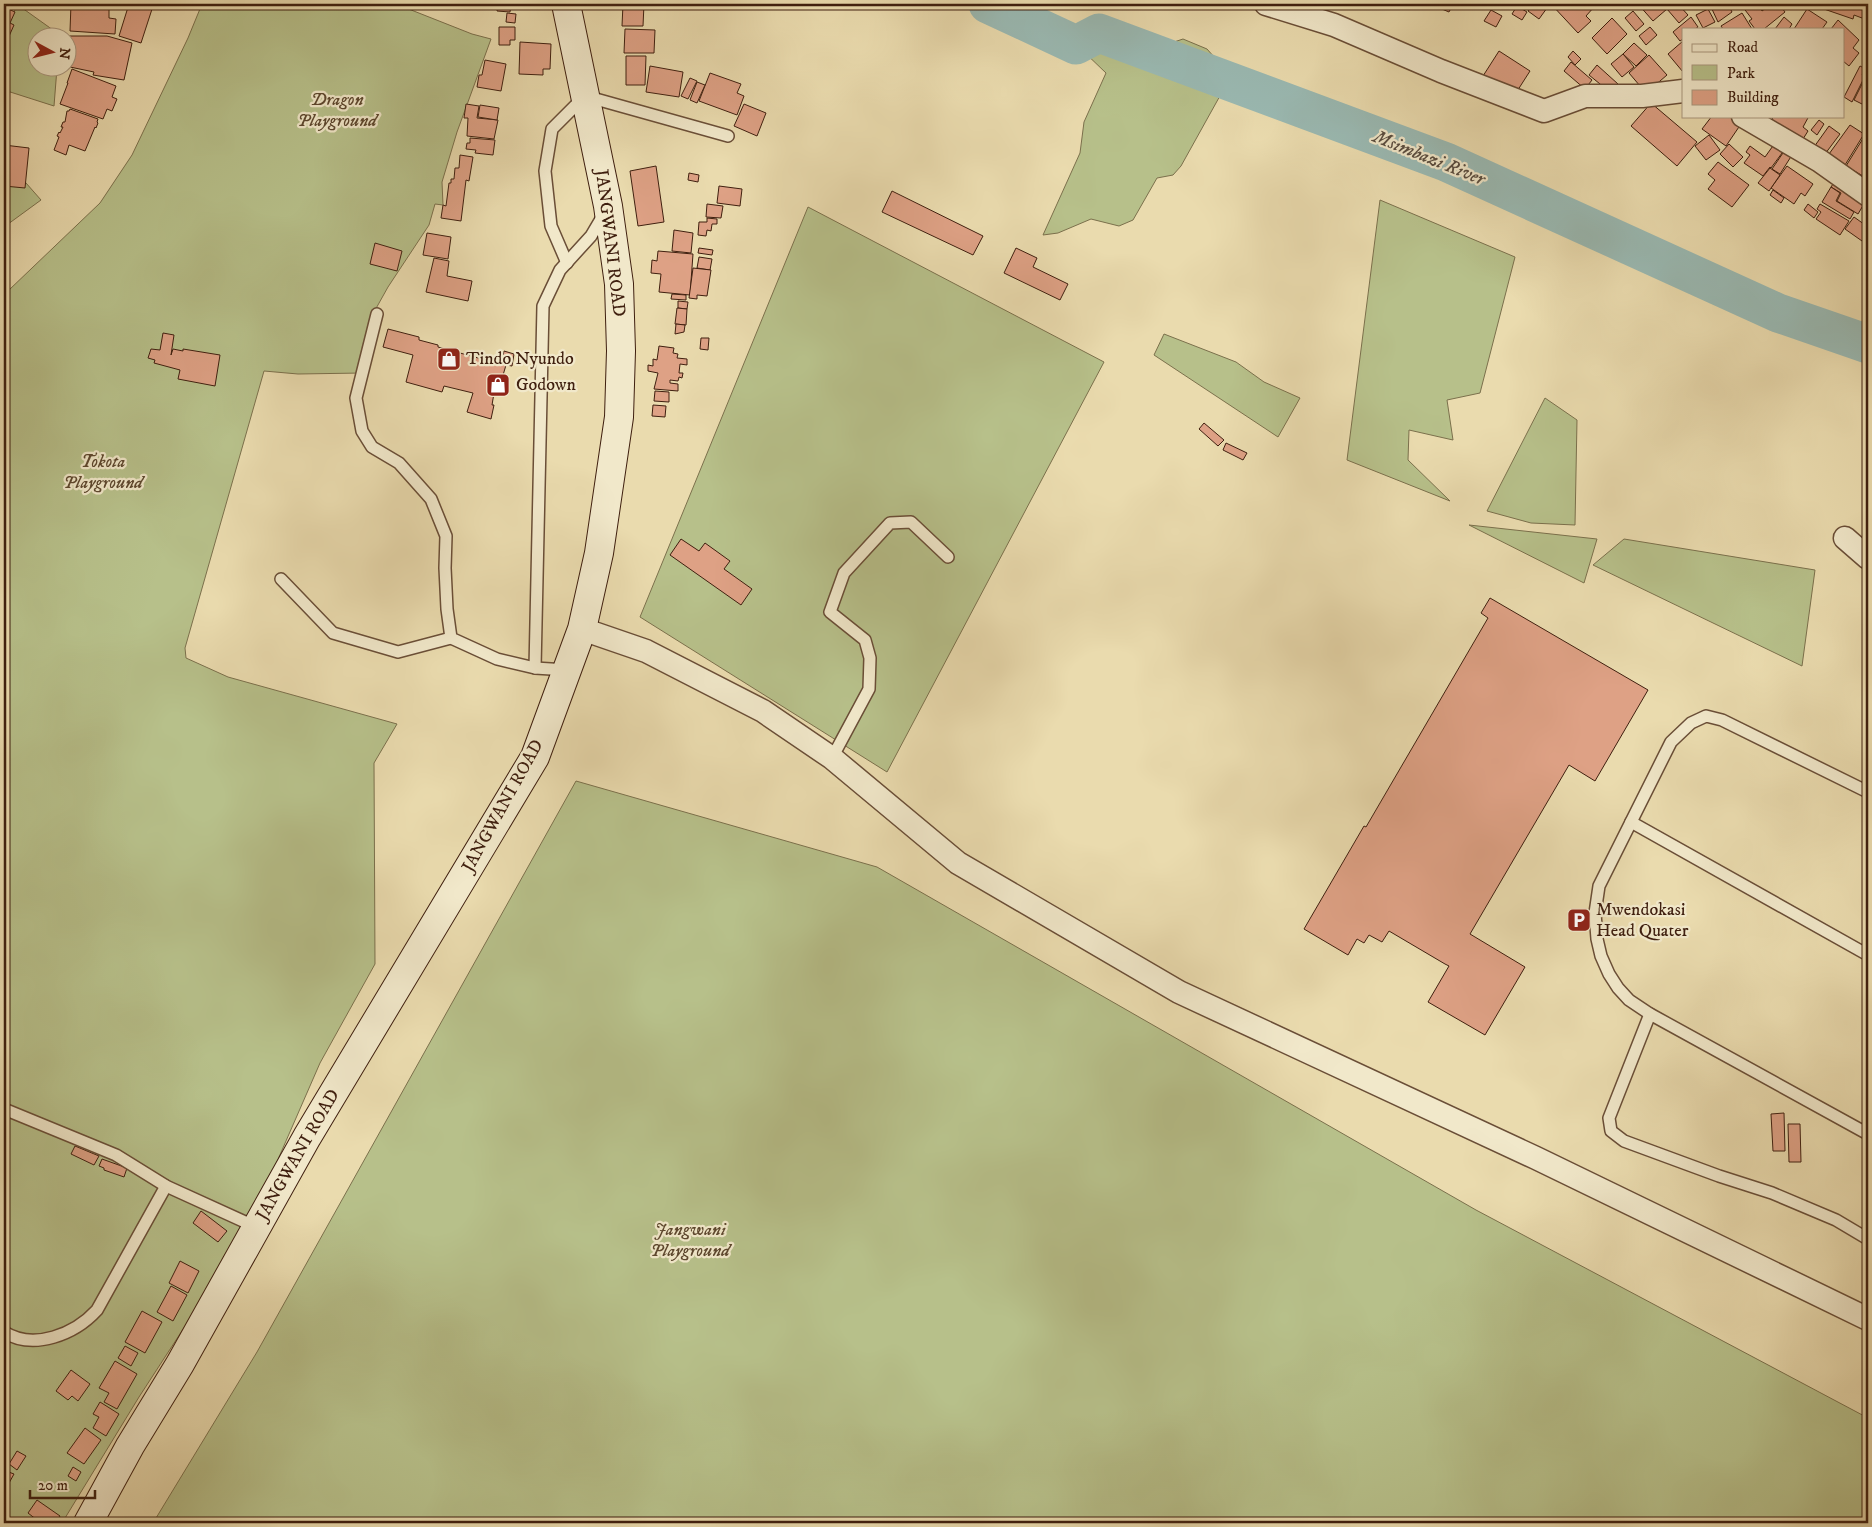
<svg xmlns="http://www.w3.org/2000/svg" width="1872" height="1527" font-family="'IM FELL DW Pica',serif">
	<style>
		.green { fill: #b7c08a; stroke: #7b704c }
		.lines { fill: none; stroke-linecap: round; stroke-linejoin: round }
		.river { stroke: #9ab9b2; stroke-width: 39 }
		.building { fill: #dea185; stroke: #3f1f0f }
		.lane-casing { stroke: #6a4e37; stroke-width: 14 }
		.street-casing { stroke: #6a4e37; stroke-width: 25 }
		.secondary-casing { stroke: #3f1f0f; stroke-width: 30 }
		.lane { stroke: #f1e8ca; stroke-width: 11 }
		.street { stroke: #f1e8ca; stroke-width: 22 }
		.secondary { stroke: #f1e8ca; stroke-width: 28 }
		.labels { text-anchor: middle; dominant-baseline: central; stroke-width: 4.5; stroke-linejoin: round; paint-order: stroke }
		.park-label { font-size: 18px; font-style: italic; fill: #5d472e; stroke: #f1e8ca }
		.street-label { font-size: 18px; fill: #3f1f0f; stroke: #f1e8ca }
		.poi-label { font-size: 18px; fill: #3f1f0f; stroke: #f1e8ca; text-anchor: start }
		.water-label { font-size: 19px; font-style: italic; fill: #5a4d40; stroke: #f1e8ca }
	</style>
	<rect width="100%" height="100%" fill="#eadbae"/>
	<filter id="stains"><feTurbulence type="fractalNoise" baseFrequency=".004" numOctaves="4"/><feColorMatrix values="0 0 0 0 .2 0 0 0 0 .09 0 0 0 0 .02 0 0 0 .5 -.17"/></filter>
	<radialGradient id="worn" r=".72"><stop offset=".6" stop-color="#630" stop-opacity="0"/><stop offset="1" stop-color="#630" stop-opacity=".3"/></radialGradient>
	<g class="green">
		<polygon points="202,4 396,4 472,34 491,39 457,132 442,182 443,205 435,204 429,225 388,287 369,321 362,373 298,374 264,371 185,648 186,658 228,677 397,724 374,763 375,964 320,1063 279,1157 258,1214 139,1397 62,1523 4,1523 4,293 6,288 9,290 100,203 132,155 188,38"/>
		<polygon points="18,5 60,35 60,37 38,38 38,68 57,68 54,106 4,90 4,29"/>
		<polygon points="1183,39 1207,49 1231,76 1181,166 1173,175 1157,178 1133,220 1119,226 1091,219 1058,233 1043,235 1080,153 1084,122 1106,73 1081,49 1097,40 1120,54 1142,59 1156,48"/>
		<polygon points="4,158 41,200 4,227"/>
		<polygon points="1380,200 1515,257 1480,393 1447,400 1453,440 1409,430 1408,460 1450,501 1347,460"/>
		<polygon points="808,207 1104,362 887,772 640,617"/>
		<polygon points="1164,334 1236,362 1264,382 1300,398 1278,437 1154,355"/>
		<polygon points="1545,398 1577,420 1575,525 1531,523 1487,511"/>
		<polygon points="1469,525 1597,539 1584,583"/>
		<polygon points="1624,539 1815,570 1802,666 1593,565"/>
		<polygon points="576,781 877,867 1476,1210 1868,1418 1868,1523 153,1523 257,1352"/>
	</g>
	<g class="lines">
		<polyline class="river" points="988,4 1076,45 1099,33 1446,162 1778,313 1868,344"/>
	</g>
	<g class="building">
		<polygon points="71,4 109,6 109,18 116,19 115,34 70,31"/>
		<polygon points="129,4 145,4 153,6 141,43 119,36"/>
		<polygon points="498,4 511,4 510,12 497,11"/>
		<polygon points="623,4 644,4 643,26 622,26"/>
		<polygon points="1430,4 1453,4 1449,12"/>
		<polygon points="1534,4 1542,4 1547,8 1539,19 1528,11"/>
		<polygon points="1551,4 1591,4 1594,7 1586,16 1591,21 1578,33"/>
		<polygon points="1638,4 1678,4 1688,15 1679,23 1667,9 1653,21"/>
		<polygon points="1715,4 1728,4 1732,12 1718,22 1711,7 1716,5"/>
		<polygon points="1746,4 1758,4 1762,11 1766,8 1762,4 1779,4 1785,12 1764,29 1755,29 1749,21 1752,19 1742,6"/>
		<polygon points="1822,4 1867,4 1862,18 1854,15 1853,19 1821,8"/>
		<polygon points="1517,6 1527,12 1522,20 1512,14"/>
		<polygon points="4,7 15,12 10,23 14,25 6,43 4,42"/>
		<polygon points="1708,9 1715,22 1703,28 1696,15"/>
		<polygon points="1807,9 1827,22 1822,29 1794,29"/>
		<polygon points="1491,10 1502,16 1496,27 1484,21"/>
		<polygon points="1633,11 1644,24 1636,31 1625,18"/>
		<polygon points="507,13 516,14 515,23 506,22"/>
		<polygon points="1742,13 1752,29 1723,29 1721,26"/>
		<polygon points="1691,17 1698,27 1695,29 1683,29 1683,39 1680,41 1673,32"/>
		<polygon points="1784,17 1792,24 1789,29 1775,29"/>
		<polygon points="1612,18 1627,34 1607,54 1592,38"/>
		<polygon points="1838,20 1859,40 1853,48 1859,53 1849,66 1843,61 1843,29 1831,29"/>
		<polygon points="499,27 515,27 515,40 510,40 510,45 499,45"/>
		<polygon points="1650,27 1657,35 1646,45 1639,36"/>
		<polygon points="625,29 655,30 654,53 624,53"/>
		<polygon points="66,36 107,36 132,43 124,80 93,75 94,72 70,67 73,51 68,50 68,38 65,38"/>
		<polygon points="1683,41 1683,72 1668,54"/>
		<polygon points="520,42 551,44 550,69 543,69 543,75 519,74"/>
		<polygon points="1634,43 1647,55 1636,66 1623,54"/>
		<polygon points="1499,51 1530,71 1514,96 1483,76"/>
		<polygon points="1573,51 1581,59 1575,65 1568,57"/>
		<polygon points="1623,54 1634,67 1622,77 1611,64"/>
		<polygon points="1649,55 1667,75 1646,93 1629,73"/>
		<polygon points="626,56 646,56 645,85 626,85"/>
		<polygon points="485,60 506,64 501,91 477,87 479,75 482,75"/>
		<polygon points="1571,62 1592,80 1585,89 1564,71"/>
		<polygon points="1597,65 1618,84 1611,93 1589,75"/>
		<polygon points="650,66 683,72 679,97 646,92"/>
		<polygon points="1860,66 1866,69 1862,75 1865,76 1852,102 1844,97"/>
		<polygon points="72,69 116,86 112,97 117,99 112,111 107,109 103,119 60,104 68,83 67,83"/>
		<polygon points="1868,72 1868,107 1854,100"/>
		<polygon points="710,73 741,84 737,93 744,96 737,115 699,101"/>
		<polygon points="690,78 697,81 688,99 681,96"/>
		<polygon points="697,82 705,85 697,103 690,100"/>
		<polygon points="1651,103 1697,142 1677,166 1631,126"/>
		<polygon points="466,104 479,106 477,118 498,120 494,139 467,136 468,118 464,118"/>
		<polygon points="744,104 766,113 757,136 734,126"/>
		<polygon points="480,105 499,108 497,120 478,117"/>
		<polygon points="70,109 98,119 97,122 98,123 96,128 95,127 85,151 69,145 66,155 54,150 59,137 57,136 59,132 60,133 63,127 61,127 63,122 65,122 67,111 69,111"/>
		<polygon points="1712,116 1736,116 1743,121 1726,146 1702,129"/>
		<polygon points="1774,116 1809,116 1803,127 1808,131 1803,139 1771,121"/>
		<polygon points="1819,120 1824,124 1817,135 1811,130"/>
		<polygon points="1850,125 1864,134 1845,165 1829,154"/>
		<polygon points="1829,126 1840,134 1825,154 1814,147"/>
		<polygon points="1867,132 1868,133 1868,179 1846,166"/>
		<polygon points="1709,135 1720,150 1706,160 1695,146"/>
		<polygon points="470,138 495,140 493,155 475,153 476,150 466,149 467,143 470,143"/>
		<polygon points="1775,143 1785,149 1771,168 1770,167 1763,176 1744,163 1750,155 1746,152 1750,146 1765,157"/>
		<polygon points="1729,144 1743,157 1733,167 1720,154"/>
		<polygon points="4,145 29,148 25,188 4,186"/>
		<polygon points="1785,150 1792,155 1780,174 1772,169"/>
		<polygon points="460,155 473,157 469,181 466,180 461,221 441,218 443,205 446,206 449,183 451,183 451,179 454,179 455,168 459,168"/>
		<polygon points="1718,162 1749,185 1732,207 1708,189 1715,180 1708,174"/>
		<polygon points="656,166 664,222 638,226 630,171"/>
		<polygon points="1787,166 1813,184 1805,196 1801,193 1794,204 1771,188"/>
		<polygon points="1770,168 1780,175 1769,191 1758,183"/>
		<polygon points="689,173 699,175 698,182 688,180"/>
		<polygon points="1837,178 1868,197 1858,214 1837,201 1841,193 1831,187"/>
		<polygon points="719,186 742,189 740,206 717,203"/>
		<polygon points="1831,187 1840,193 1836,201 1854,212 1850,219 1822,202"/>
		<polygon points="1773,190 1784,198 1781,203 1770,195"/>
		<polygon points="892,191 983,236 973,255 882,212"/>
		<polygon points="707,204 723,206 721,218 706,217"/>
		<polygon points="1808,204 1818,212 1814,218 1804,210"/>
		<polygon points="1820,204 1849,221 1840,235 1816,219 1821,212 1817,209"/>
		<polygon points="1854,217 1868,227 1868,231 1862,241 1845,229"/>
		<polygon points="707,218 717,219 717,224 712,224 711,231 707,230 706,236 698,235 699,222 707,222"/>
		<polygon points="674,230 693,233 691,253 672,251"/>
		<polygon points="427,233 451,237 448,259 423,255"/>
		<polygon points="375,243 402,251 397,271 370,264"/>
		<polygon points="699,248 713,250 712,255 698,253"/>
		<polygon points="1016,248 1037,258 1033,267 1068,284 1060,300 1004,273"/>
		<polygon points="658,251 693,254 690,295 659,292 661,274 651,273 652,260 657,261"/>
		<polygon points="699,257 712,259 710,270 697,268"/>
		<polygon points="434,258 449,261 447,276 472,281 468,301 426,292"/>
		<polygon points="693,268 711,270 707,296 697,295 697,299 689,298"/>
		<polygon points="672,294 686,295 686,300 671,299"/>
		<polygon points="678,301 688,302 687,309 678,308"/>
		<polygon points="677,308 687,309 686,325 675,324"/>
		<polygon points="676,324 685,325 684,332 675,334"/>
		<polygon points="388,329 419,337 419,340 438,345 438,347 482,359 484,355 502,360 504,351 514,354 512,366 506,365 501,382 496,381 492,405 494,405 491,419 467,412 473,393 444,386 442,392 406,382 413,355 383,347"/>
		<polygon points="163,333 174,335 171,355 173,349 183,351 183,349 220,355 215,386 178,379 180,370 154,363 155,360 148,358 151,349 160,350"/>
		<polygon points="701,338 709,338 708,350 700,349"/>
		<polygon points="659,346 674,348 673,353 678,354 677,358 687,359 687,365 680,364 679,373 683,373 682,378 679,377 678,381 670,380 670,383 678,384 678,391 654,389 658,373 648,371 648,365 653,366 653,359 657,360"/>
		<polygon points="655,391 669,392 669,402 654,401"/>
		<polygon points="653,405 666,406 665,417 652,416"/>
		<polygon points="1204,423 1224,440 1218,446 1199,429"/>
		<polygon points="1226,443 1247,453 1243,460 1223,450"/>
		<polygon points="681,539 699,551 705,543 730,561 724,569 752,589 741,605 670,555"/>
		<polygon points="1490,598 1648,690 1595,781 1569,765 1470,934 1525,967 1485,1035 1428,1002 1449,966 1445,964 1389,931 1382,942 1369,935 1364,943 1357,939 1348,955 1304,929 1364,826 1366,827 1488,618 1481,613"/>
		<polygon points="1784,1113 1785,1151 1773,1151 1771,1114"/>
		<polygon points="1788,1124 1800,1124 1801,1162 1789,1162"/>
		<polygon points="75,1146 99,1156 94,1165 71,1154"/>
		<polygon points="102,1159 127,1168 124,1177 104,1170 104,1168 99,1166"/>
		<polygon points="201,1211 227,1231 218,1242 193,1223"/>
		<polygon points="180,1261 199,1271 188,1293 169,1283"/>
		<polygon points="171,1286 187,1295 173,1321 157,1312"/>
		<polygon points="142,1311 162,1322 145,1353 125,1342"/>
		<polygon points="125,1346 138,1353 131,1366 118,1358"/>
		<polygon points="115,1361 137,1374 117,1409 104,1402 109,1393 99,1388"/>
		<polygon points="71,1370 90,1384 78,1401 72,1396 68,1400 56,1391"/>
		<polygon points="100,1402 119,1414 106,1436 93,1428 99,1417 93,1414"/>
		<polygon points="85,1428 101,1440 84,1464 67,1453"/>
		<polygon points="17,1451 26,1456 17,1470 9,1464"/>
		<polygon points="73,1467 81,1472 76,1481 68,1476"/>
		<polygon points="6,1471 14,1474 4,1492 4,1476"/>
		<polygon points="37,1500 60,1516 56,1523 35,1523 37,1520 28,1513"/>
	</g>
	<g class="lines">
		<g class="lane-casing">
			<g id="lane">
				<polyline points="567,263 551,226 545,171 552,129 585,96 728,136"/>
				<polyline points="377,314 356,398 362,431 372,447 399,463 431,499 446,536 445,568 447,609 451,638 497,659 535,668 567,670"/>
				<polyline points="281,579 333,633 398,652 451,638"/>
				<polyline points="535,668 543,306 560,270 591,236 604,214"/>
				<polyline points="832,758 869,689 870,658 865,640 830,612 844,573 890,523 911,522 948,557"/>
				<polyline points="1868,792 1722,720 1706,716 1691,723 1671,742 1599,886 1595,913 1597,939 1601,956 1609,974 1618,988 1629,1000 1650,1014 1868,1134"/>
				<polyline points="1631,822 1868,955"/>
				<polyline points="1650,1014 1609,1118 1611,1131 1624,1141 1719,1176 1772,1193 1836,1220 1868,1239"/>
				<polyline points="4,1109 116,1155 166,1186 256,1227"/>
				<path d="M4,1332C34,1351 75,1334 97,1310L166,1186"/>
			</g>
		</g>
		<g class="street-casing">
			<g id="street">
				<polyline points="1266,4 1334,25 1441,71 1544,111 1585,96 1642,96 1683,91"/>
				<polyline points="1743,116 1820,161 1868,195"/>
				<polyline points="1845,538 1868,558"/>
				<polyline points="582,629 646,651 763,711 832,758 958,863 1179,992 1536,1158 1868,1319"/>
			</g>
		</g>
		<g class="secondary-casing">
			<polyline id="secondary" points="88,1523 130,1446 180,1364 307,1137 535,757 582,629 599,553 619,417 621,351 619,284 608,206 566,4"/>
		</g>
		<use href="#lane" class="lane"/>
		<use href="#street" class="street"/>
		<use href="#secondary" class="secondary"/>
	</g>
	<defs>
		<g id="shop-square" transform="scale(1.25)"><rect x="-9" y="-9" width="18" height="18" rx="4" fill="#8f2418" stroke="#f1e8ca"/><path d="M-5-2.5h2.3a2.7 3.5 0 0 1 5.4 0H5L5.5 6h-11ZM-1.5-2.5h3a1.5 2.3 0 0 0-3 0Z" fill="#fff"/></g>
		<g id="parking-square" transform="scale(1.25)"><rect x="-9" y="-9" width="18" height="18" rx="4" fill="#8f2418" stroke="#f1e8ca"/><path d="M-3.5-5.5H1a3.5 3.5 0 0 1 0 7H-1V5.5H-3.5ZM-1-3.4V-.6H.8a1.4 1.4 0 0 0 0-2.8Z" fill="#fff"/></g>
	</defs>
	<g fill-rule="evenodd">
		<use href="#shop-square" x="449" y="359"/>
		<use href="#shop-square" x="498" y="385"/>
		<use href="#parking-square" x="1579" y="920"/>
	</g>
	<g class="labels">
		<g class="park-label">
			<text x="337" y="100">Dragon<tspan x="337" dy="21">Playground</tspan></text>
			<text x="103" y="462">Tokota<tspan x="103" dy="21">Playground</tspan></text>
			<text x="690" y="1230">Jangwani<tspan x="690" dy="21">Playground</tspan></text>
		</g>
		<g class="street-label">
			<text transform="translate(610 243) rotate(83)">JANGWANI ROAD</text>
			<text transform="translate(503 806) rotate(-61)">JANGWANI ROAD</text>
			<text transform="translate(298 1155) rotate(-60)">JANGWANI ROAD</text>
		</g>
		<g class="poi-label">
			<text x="466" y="359">Tindo Nyundo</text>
			<text x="516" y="385">Godown</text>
			<text x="1596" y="910">Mwendokasi<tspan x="1596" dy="21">Head Quater</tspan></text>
		</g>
		<g class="water-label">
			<text transform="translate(1429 158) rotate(22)">Msimbazi River</text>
		</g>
	</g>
	<rect width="1872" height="1527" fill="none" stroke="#eadbae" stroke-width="20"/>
	<rect x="5" y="5" width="1862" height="1517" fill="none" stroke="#3f1f0f" stroke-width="2.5"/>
	<rect x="10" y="10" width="1852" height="1507" fill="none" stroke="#3f1f0f"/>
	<rect x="1682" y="28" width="162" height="90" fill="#f1e8ca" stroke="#aa987f"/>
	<rect x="1692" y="44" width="25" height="8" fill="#f1e8ca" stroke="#aa987f"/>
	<text x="1727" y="52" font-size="15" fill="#3f1f0f">Road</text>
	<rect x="1692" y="65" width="25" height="15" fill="#b7c08a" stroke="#aa987f"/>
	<text x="1727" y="78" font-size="15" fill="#3f1f0f">Park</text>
	<rect x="1692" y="90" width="25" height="15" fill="#dea185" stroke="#aa987f"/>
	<text x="1727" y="102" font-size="15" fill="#3f1f0f">Building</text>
	<g transform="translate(52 52) rotate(97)"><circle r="24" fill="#f1e8ca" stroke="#aa987f"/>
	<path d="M0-4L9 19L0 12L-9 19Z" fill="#8f2418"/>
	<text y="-8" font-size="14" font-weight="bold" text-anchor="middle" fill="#3f1f0f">N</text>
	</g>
	<path d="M30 1490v8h65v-8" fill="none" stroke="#3f1f0f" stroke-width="2.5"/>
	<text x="38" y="1490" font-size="15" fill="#3f1f0f" stroke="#f1e8ca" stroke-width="4" paint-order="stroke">20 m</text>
	<rect width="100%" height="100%" filter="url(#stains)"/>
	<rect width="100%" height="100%" fill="url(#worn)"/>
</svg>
